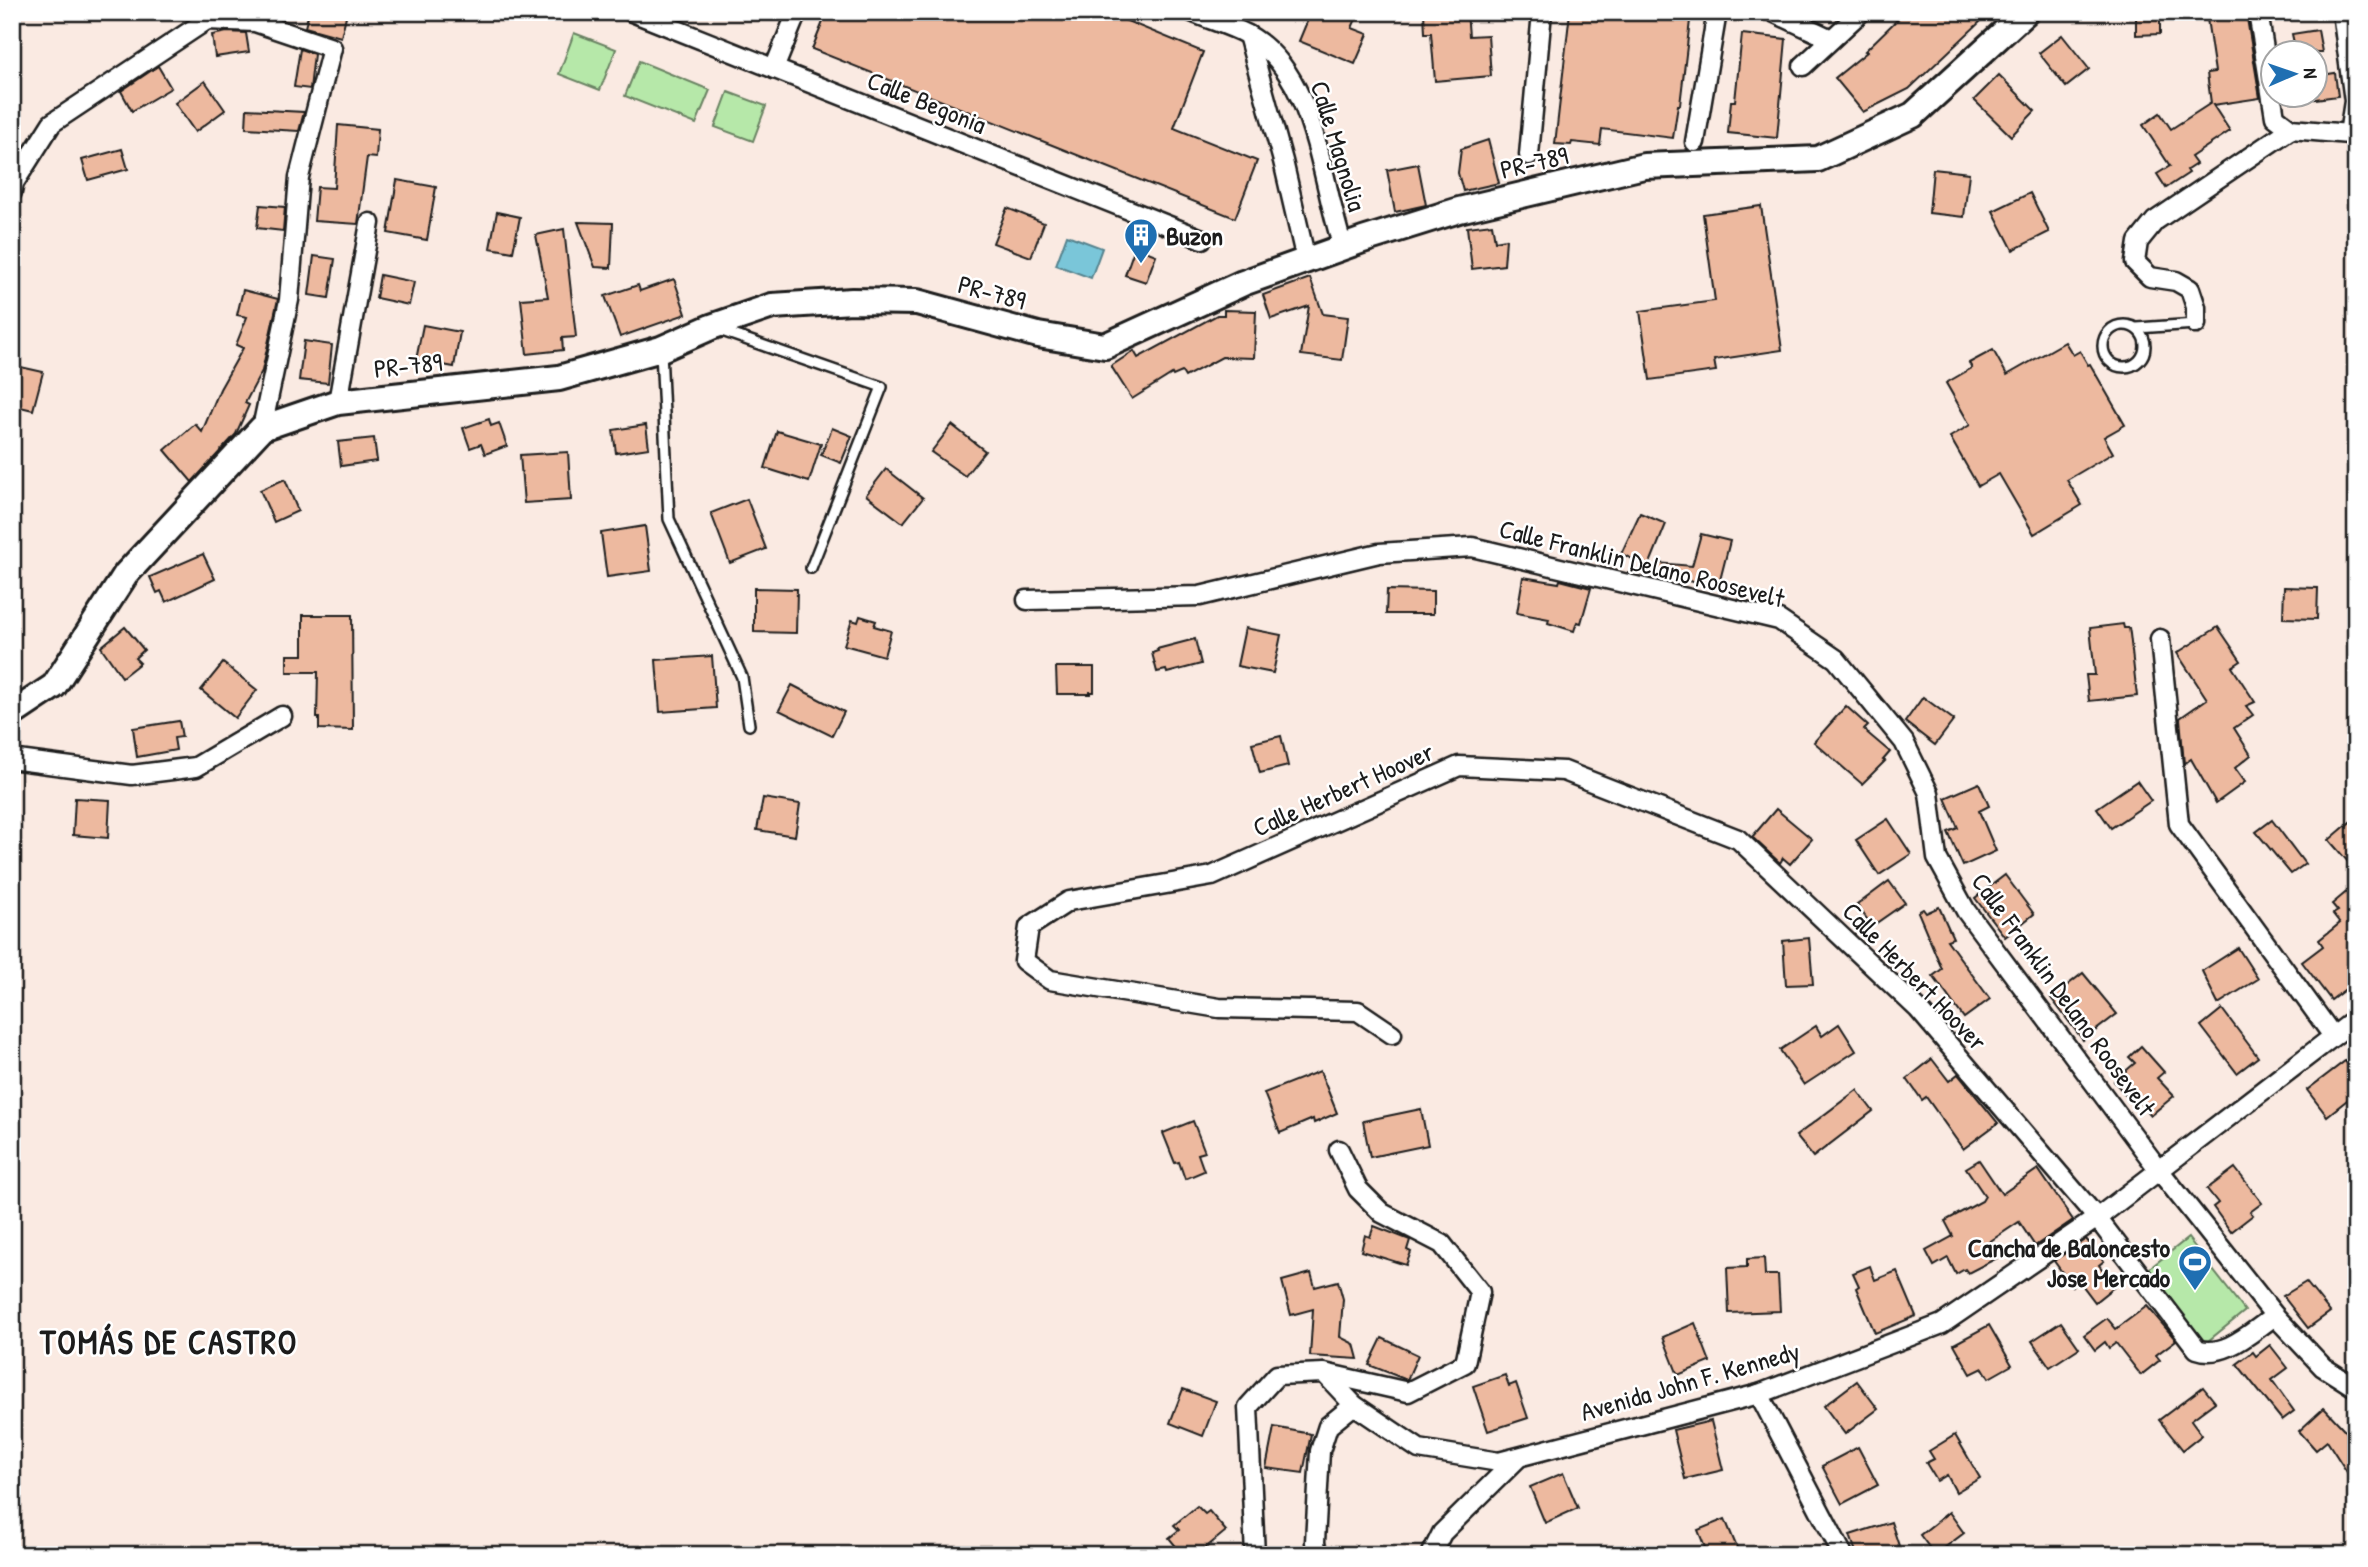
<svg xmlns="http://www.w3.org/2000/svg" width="2368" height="1567" font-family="'Patrick Hand',sans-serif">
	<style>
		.green { fill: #b6e8a9; stroke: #698262; stroke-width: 2 }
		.water { fill: #7ac6d9; stroke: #54828d; stroke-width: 2 }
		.building { fill: #edb99f; stroke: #1c1c1c; stroke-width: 2 }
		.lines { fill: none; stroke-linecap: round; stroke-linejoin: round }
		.lane-casing { stroke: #1c1c1c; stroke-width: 14 }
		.street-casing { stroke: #1c1c1c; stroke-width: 23 }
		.secondary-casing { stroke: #1c1c1c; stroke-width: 30 }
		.lane { stroke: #fff; stroke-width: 9 }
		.street { stroke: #fff; stroke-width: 18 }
		.secondary { stroke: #fff; stroke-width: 24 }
		.labels { text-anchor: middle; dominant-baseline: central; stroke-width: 5; stroke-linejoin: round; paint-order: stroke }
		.street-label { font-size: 26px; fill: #1c1c1c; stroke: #fff }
		.poi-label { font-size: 26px; font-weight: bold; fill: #1c1c1c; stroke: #fff; text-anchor: start }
		.district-label { font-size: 33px; font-weight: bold; letter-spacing: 2px; fill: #1c1c1c; stroke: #fff }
	</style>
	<rect width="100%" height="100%" fill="#faeae2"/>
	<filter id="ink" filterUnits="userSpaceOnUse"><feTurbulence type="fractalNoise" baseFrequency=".0143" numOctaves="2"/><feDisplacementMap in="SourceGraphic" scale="14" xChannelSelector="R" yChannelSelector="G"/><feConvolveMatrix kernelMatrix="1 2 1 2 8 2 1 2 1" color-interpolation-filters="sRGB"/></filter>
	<g filter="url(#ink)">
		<g class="green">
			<polygon points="574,33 616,49 600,90 559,74"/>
			<polygon points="639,61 710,90 696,124 625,96"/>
			<polygon points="728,92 766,106 753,141 715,127"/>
			<polygon points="2188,1238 2245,1311 2203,1345 2145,1272"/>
		</g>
		<polygon class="water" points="1067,235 1102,248 1091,278 1056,265"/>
		<g class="building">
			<polygon points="309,12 347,12 341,37 305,27"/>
			<polygon points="827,12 1105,12 1203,52 1174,128 1257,161 1235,218 812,49"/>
			<polygon points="1311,12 1359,12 1352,28 1368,34 1355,64 1299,41"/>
			<polygon points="1424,12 1467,12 1469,36 1488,35 1491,76 1435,81 1431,33 1425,33"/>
			<polygon points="1570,12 1610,12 1643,16 1644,12 1691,12 1680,105 1678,105 1673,138 1602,129 1600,145 1572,142 1571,145 1555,144"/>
			<polygon points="1905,12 1972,12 1980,22 1909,89 1863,112 1835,78 1867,52 1865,51"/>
			<polygon points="2136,12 2160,12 2160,34 2136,35"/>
			<polygon points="2206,12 2246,12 2260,98 2213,105 2230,131 2191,157 2196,164 2187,170 2189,173 2166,188 2157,174 2170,166 2143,125 2160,113 2171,129 2211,103 2207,73 2215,72"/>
			<polygon points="2318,30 2322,52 2296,52 2292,34"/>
			<polygon points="227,32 246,33 249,52 215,57 212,35"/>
			<polygon points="1742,34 1786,39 1777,138 1728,133 1731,101 1735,101"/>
			<polygon points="2062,35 2089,69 2066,87 2039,53"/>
			<polygon points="300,49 314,54 310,89 294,87"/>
			<polygon points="158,66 171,88 132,111 121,91"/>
			<polygon points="2335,73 2338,96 2315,99 2315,76"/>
			<polygon points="1999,75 2035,111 2011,136 1974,100"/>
			<polygon points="205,81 225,110 195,132 175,103"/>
			<polygon points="247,109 304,112 299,131 246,128"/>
			<polygon points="338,125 378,129 376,158 367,157 358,224 314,221 317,187 334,188"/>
			<polygon points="1488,140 1499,183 1463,191 1458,173 1461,149"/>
			<polygon points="122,149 128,169 88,180 82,160"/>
			<polygon points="1418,164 1426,205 1395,212 1387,170"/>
			<polygon points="1933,169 1969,173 1964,217 1929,213"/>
			<polygon points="397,180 436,187 427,240 388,233"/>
			<polygon points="2030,193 2049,232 2013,250 1993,211"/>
			<polygon points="260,205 285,207 283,231 257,228"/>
			<polygon points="1761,206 1782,350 1714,360 1716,371 1650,380 1640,311 1715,301 1703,214"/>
			<polygon points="1007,208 1044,223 1031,257 993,243"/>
			<polygon points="497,212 520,217 513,252 490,248"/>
			<polygon points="578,222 613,223 611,268 595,267"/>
			<polygon points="1492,224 1495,241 1506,239 1504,265 1472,269 1467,227"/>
			<polygon points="564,229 576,337 562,338 563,350 527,354 521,299 548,297 536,235"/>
			<polygon points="1135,247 1156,255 1146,282 1125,275"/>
			<polygon points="314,256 335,259 329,298 309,295"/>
			<polygon points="380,275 414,282 409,305 376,298"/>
			<polygon points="1310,278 1323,314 1348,317 1342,360 1301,355 1309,306 1271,319 1263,295"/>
			<polygon points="674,279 686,314 620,337 605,296 638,285 640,291"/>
			<polygon points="243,290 278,299 262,371 245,403 249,405 236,434 192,482 165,450 195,424 202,432 220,389 243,348 236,345 247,317 237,315"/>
			<polygon points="1224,310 1256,311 1254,358 1222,357 1185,377 1182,372 1173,376 1172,374 1132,399 1111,366 1134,351 1138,358 1217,315 1224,315"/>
			<polygon points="423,325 460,332 454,367 416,360"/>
			<polygon points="304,341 332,345 328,383 299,380"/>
			<polygon points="2065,342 2073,355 2080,351 2088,365 2090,364 2125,425 2104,437 2113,453 2067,480 2082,505 2034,534 1999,474 1978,486 1950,437 1970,425 1946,383 1972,368 1969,363 1993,350 2007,375"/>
			<polygon points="12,365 43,372 33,410 12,405"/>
			<polygon points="489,419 491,426 499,423 507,446 485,454 481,444 470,448 463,428"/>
			<polygon points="646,425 649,448 616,453 613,430"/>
			<polygon points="952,425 985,451 965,476 931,452"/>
			<polygon points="832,428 852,436 841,463 821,455"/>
			<polygon points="777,431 821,444 809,482 765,468"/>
			<polygon points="374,438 377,461 341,466 338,442"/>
			<polygon points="568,452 571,500 524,503 520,455"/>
			<polygon points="886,469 923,498 903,523 866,495"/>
			<polygon points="285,479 298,511 274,522 260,490"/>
			<polygon points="747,499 766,549 730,563 711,513"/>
			<polygon points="1640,513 1666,524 1649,566 1621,554"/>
			<polygon points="645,526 651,571 607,577 601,533"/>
			<polygon points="1701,534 1730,541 1718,588 1657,573 1658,563 1692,566"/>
			<polygon points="203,554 215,579 166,602 161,591 157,593 150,577"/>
			<polygon points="1523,577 1559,583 1560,580 1591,588 1581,623 1577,622 1574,631 1548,623 1549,619 1517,613"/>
			<polygon points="2284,587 2318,588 2317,619 2283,618"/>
			<polygon points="754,588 797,589 796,633 754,632"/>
			<polygon points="1387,590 1433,591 1433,614 1386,614"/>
			<polygon points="303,615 352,615 353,730 319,729 319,718 317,718 318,672 287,672 287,655 303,655"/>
			<polygon points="860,616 876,621 874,626 891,631 884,656 844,645 852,620 858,622"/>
			<polygon points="2123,624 2124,628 2129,628 2130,634 2137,696 2089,701 2086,675 2095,675 2090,628"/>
			<polygon points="125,627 144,650 135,658 140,663 122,677 101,647"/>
			<polygon points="2218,627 2241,661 2232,667 2255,702 2246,706 2253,715 2234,728 2251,755 2235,768 2245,782 2216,803 2191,759 2184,764 2180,718 2207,699 2177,653"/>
			<polygon points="1245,628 1281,635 1273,673 1237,666"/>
			<polygon points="1195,639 1201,664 1167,673 1166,670 1157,672 1152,653 1158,651 1157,649"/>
			<polygon points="712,656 716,708 660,712 656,660"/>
			<polygon points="223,663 257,690 235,718 201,690"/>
			<polygon points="1056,667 1094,667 1094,692 1090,692 1090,694 1057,694"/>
			<polygon points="792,685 844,712 832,736 779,710"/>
			<polygon points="1923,697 1954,720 1935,745 1905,722"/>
			<polygon points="1846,706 1868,726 1864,730 1890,752 1883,760 1885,761 1862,784 1814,742"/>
			<polygon points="179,721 182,737 174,738 176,750 137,757 133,728"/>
			<polygon points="1281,736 1288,766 1260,773 1252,743"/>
			<polygon points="2137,781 2151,801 2111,828 2097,808"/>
			<polygon points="1979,783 1989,806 1979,811 1996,851 1963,866 1948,832 1958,828 1945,798"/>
			<polygon points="75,798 110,800 108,838 73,835"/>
			<polygon points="763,798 800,804 795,836 757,830"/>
			<polygon points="1776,809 1812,839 1790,864 1783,858 1780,863 1752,837"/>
			<polygon points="2356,817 2356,871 2329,840"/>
			<polygon points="1888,819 1911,854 1879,875 1856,840"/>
			<polygon points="2272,820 2305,864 2291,874 2256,832"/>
			<polygon points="2005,875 2034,914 2005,937 1975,898"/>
			<polygon points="1889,881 1905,903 1872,926 1857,905"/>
			<polygon points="2356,884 2356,981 2331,1000 2302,962 2323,946 2319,940 2340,923 2333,914 2338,911 2332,904"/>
			<polygon points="1939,907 1953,938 1947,940 1990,999 1964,1018 1933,976 1942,969 1918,912 1923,909 1926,913"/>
			<polygon points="1809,938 1813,984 1786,985 1783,941"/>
			<polygon points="2238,948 2258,979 2218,1004 2202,971"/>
			<polygon points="2083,973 2117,1014 2083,1040 2051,998"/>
			<polygon points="2222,1009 2258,1057 2237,1073 2201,1026"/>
			<polygon points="1839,1024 1856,1051 1804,1085 1780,1050 1816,1026 1822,1036"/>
			<polygon points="2141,1046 2164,1072 2157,1078 2174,1096 2151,1115 2138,1100 2133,1104 2114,1081 2135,1063 2129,1057"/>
			<polygon points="1932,1059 1949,1081 1958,1074 1998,1123 1963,1149 1926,1097 1922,1100 1907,1079"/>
			<polygon points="2345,1061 2356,1075 2356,1093 2327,1116 2307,1090"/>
			<polygon points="1320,1071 1337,1113 1314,1123 1313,1119 1280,1133 1264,1093"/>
			<polygon points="1857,1090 1873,1111 1813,1157 1796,1136"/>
			<polygon points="1421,1109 1428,1145 1370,1157 1363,1121"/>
			<polygon points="1193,1121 1205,1152 1198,1154 1204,1171 1185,1179 1179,1162 1175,1163 1163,1133"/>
			<polygon points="1979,1160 2002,1194 2038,1169 2073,1220 2035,1246 2019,1222 1989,1242 1997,1258 1968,1273 1965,1269 1956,1274 1948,1258 1934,1266 1926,1251 1953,1236 1945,1221 1982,1201 1985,1196 1966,1168"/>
			<polygon points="2235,1168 2262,1203 2250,1212 2253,1215 2231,1232 2213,1207 2218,1203 2207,1189"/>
			<polygon points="1374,1226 1410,1240 1407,1250 1411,1252 1406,1265 1361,1251 1365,1235 1370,1237"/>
			<polygon points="2086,1239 2104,1261 2099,1265 2115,1286 2095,1302 2079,1281 2072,1286 2054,1261"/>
			<polygon points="1764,1258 1765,1275 1778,1275 1780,1311 1729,1313 1727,1268 1747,1267 1747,1259"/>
			<polygon points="1870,1266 1875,1280 1897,1271 1916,1316 1875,1333 1856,1288 1859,1286 1853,1273"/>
			<polygon points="1311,1273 1315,1287 1338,1281 1343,1299 1340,1337 1354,1344 1358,1359 1310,1356 1313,1309 1291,1315 1282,1281"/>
			<polygon points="2306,1282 2330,1312 2308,1328 2283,1296"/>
			<polygon points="2147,1306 2176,1340 2156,1355 2160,1360 2141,1375 2116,1343 2109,1348 2105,1342 2095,1350 2084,1335 2107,1318 2116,1329"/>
			<polygon points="2061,1322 2079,1348 2050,1367 2032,1341"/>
			<polygon points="1695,1323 1710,1362 1678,1375 1663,1337"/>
			<polygon points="1989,1325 2012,1365 1989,1378 1983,1368 1971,1374 1954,1344"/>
			<polygon points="1382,1338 1418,1355 1407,1380 1369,1365"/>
			<polygon points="2270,1345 2288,1368 2272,1380 2294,1411 2282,1420 2237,1364 2253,1352 2256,1356"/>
			<polygon points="1505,1375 1509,1386 1516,1383 1528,1418 1488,1431 1473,1386"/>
			<polygon points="1857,1381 1878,1409 1845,1434 1824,1406"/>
			<polygon points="2203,1387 2215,1402 2191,1420 2202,1435 2183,1450 2159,1420"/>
			<polygon points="1183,1389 1216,1401 1203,1436 1170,1423"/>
			<polygon points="2324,1408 2356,1442 2356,1486 2327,1441 2316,1450 2299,1431"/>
			<polygon points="1711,1421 1723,1470 1685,1479 1673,1430"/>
			<polygon points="1274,1427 1311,1434 1303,1473 1266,1468"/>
			<polygon points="1955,1435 1980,1478 1956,1492 1947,1475 1937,1481 1926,1463 1934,1459 1929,1451"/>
			<polygon points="1858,1447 1878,1485 1842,1504 1822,1466"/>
			<polygon points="1563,1473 1578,1508 1545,1523 1530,1487"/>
			<polygon points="1197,1506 1205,1514 1209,1511 1226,1531 1197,1555 1183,1555 1169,1538 1179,1530 1174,1525"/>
			<polygon points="1949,1512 1964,1533 1935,1555 1920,1535"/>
			<polygon points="1725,1519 1740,1555 1708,1555 1698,1530"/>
			<polygon points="1891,1522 1900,1549 1884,1555 1857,1555 1850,1535"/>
		</g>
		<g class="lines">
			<g class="lane-casing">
				<g id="lane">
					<circle cx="2124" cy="346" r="21"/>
					<polyline points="2137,328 2196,324"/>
					<polyline points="719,330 882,387 811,568"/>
					<polyline points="661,351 669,519 742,677 749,725"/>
				</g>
			</g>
			<g class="street-casing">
				<g id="street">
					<polyline points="632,12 1202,239"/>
					<path d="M1192,12C1210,20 1229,25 1246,34C1316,71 1320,179 1343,247"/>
					<polyline points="1773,12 1831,39"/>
					<polyline points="2258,12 2275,117 2291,129 2349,134 2356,139"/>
					<polyline points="2342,12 2354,101 2349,134"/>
					<polyline points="1248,35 1283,161 1306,260"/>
					<polyline points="1803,66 1861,12"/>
					<polyline points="774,69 797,12"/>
					<polyline points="1695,142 1717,12"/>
					<polyline points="1529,155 1542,12"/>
					<polyline points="12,192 14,183 52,123 207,20 255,22 332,48 299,177 289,300 262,428"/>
					<polyline points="2196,324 2196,307 2190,289 2176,281 2150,277 2135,262 2138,242 2155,221 2291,129"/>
					<polyline points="338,402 370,223"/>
					<polyline points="1027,600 1200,596 1379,553 1472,547 1779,620 1836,659 1904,742 1929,793 1937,858 1966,911 2159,1170 2275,1316 2323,1367 2356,1388"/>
					<polyline points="2160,639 2179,824 2333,1036"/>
					<polyline points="12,756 18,760 132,775 196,767 282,716"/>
					<path d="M1392,1034L1358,1011L1219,1008L1050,980L1024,961L1029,927L1069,901L1212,876L1459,766L1564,771L1738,839L1918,1009L2097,1218L2197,1349C2225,1359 2252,1331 2275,1316"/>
					<polyline points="1324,1373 1408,1392 1465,1363 1480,1292 1442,1244 1382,1213 1358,1189 1339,1150"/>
					<polyline points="1759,1394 1843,1555"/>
					<polyline points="1255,1555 1248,1407 1277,1375 1324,1373 1354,1405 1419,1449 1499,1462 1759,1394 1942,1324 2097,1218 2356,1019"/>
					<polyline points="1317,1555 1315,1542 1320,1451 1328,1426 1354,1405"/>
					<polyline points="1431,1555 1442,1533 1518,1458"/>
				</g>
			</g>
			<g class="secondary-casing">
				<polyline id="secondary" points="12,714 54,686 126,574 262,428 338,402 559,378 661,349 711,327 772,306 852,301 917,302 1038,335 1105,346 1243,283 1363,240 1459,210 1644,166 1818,159 1913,115 2026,12"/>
			</g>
			<use href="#lane" class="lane"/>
			<use href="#street" class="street"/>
			<use href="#secondary" class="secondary"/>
		</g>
	</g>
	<defs>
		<g id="building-pin" transform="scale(1.75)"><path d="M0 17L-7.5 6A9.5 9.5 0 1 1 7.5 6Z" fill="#1f6fb2" stroke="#fff"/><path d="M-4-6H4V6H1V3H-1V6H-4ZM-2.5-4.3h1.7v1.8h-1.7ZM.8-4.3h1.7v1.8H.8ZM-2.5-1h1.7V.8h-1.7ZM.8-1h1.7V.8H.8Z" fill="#fff"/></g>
		<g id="stadium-pin" transform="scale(1.75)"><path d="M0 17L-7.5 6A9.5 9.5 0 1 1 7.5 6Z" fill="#1f6fb2" stroke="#fff"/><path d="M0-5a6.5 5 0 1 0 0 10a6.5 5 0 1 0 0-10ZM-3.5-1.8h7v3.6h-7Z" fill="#fff"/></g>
	</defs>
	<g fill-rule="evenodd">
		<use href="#building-pin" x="1141" y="235"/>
		<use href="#stadium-pin" x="2195" y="1262"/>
	</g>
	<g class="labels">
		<g class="street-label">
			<text transform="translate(927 102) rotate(22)">Calle Begonia</text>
			<text transform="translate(1339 146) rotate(73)">Calle Magnolia</text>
			<text transform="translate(1534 162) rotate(-13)">PR-789</text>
			<text transform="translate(992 292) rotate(15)">PR-789</text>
			<text transform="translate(408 365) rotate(-6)">PR-789</text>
			<text transform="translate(1642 563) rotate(14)">Calle Franklin Delano Roosevelt</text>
			<text transform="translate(1343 789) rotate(-24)">Calle Herbert Hoover</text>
			<text transform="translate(1915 976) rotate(46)">Calle Herbert Hoover</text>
			<text transform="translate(2064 994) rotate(54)">Calle Franklin Delano Roosevelt</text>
			<text transform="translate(1690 1381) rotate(-16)">Avenida John F. Kennedy</text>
		</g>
		<g class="poi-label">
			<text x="1166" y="235">Buzon</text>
			<text x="2170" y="1247" text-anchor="end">Cancha de Baloncesto<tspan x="2170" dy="30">Jose Mercado</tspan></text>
		</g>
		<g class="district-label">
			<text x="169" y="1342">TOMÁS DE CASTRO</text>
		</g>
	</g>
	<rect width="2368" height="1567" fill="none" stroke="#fff" stroke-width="42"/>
	<rect x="21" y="21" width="2326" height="1525" fill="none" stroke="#1c1c1c" stroke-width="2.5" filter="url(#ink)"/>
	<g transform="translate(2294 74) rotate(88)"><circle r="33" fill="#ffffff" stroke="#a4a4a4" stroke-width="2"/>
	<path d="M0-5L12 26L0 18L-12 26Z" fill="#1f6fb2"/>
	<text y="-10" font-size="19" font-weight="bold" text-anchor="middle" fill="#1c1c1c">N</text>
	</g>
</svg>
